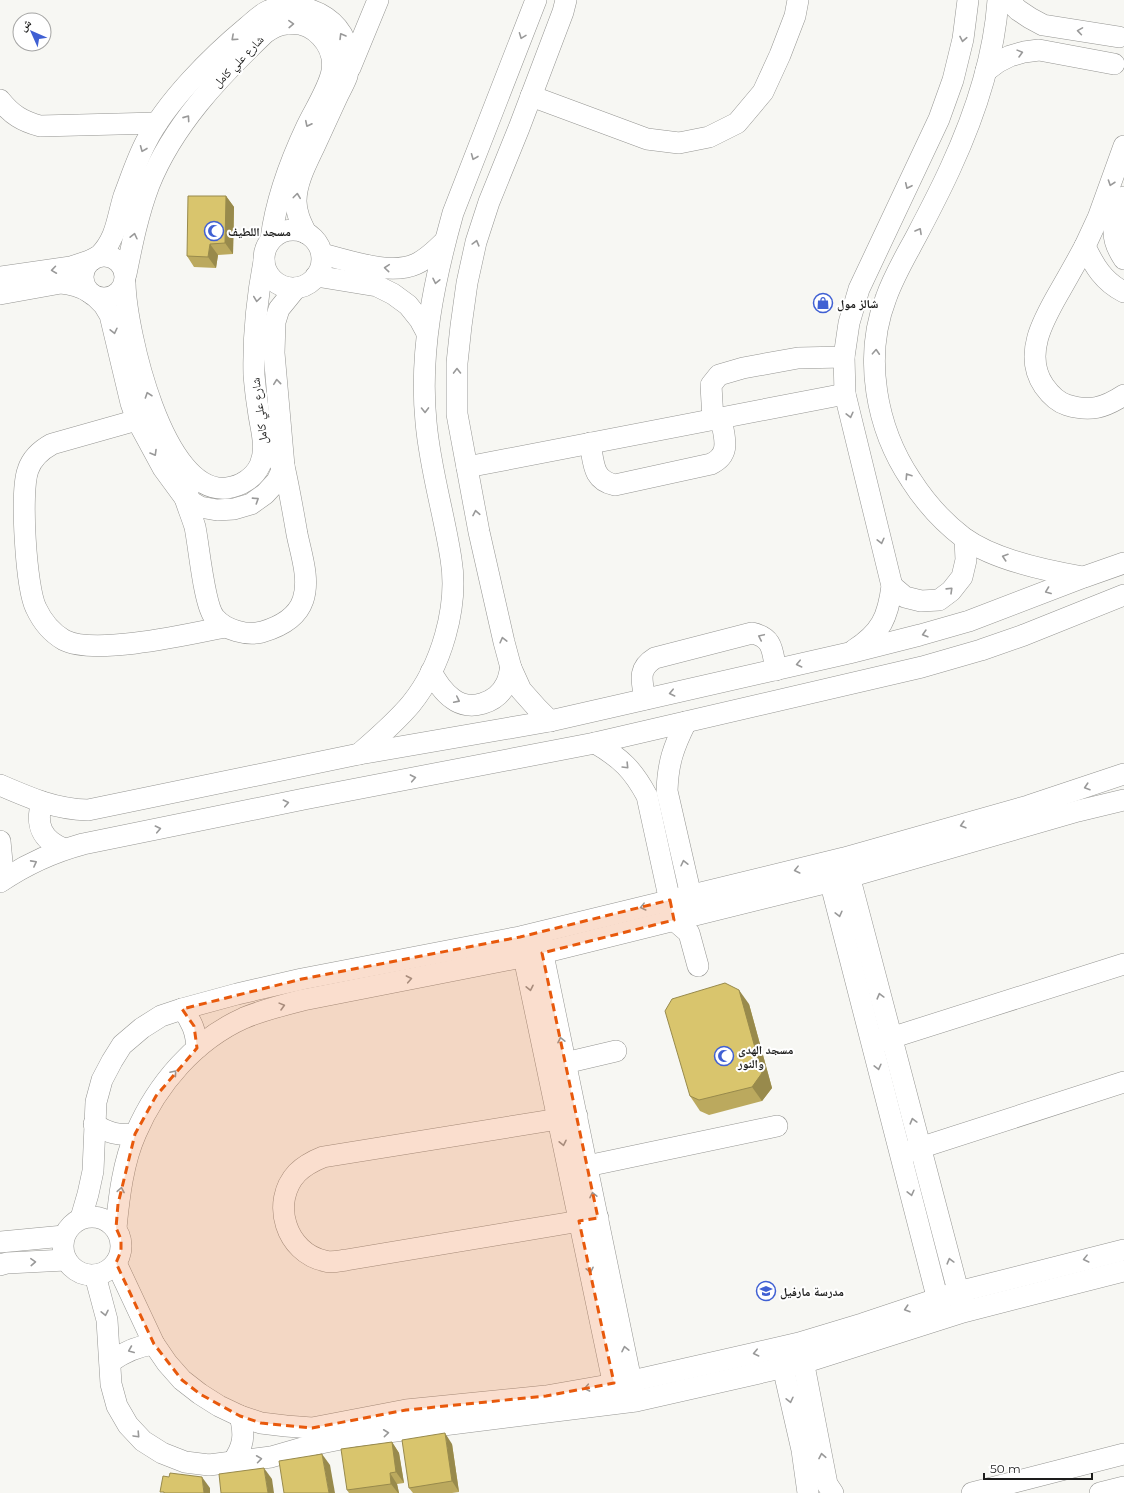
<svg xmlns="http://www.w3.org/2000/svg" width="1124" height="1493" font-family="Montserrat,'Noto Naskh Arabic',sans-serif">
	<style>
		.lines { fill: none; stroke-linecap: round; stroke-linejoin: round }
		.minor-casing { stroke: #959592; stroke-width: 22 }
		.minor { stroke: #fff; stroke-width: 21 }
		.wall { fill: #bba95e }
		.shaded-wall { fill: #988a4c }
		.building { fill: #d9c56d; stroke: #988a4c }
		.oneway { stroke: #999 }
		.marked { fill: #e8590c; fill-opacity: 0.2; stroke: #e8590c; stroke-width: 3; stroke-dasharray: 8 5; stroke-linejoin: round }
		.labels { text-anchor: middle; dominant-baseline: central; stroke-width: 4; stroke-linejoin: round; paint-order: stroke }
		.street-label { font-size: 12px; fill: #1d1d1c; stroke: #fff }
		.poi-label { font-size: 12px; font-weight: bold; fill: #1d1d1c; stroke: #fff; text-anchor: start }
	</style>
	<rect width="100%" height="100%" fill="#f7f7f3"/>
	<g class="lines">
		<g class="minor-casing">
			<g id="minor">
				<path d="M998,0C994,59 975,115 950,169C940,191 929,212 918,233C907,254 894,275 886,298C863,357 876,428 911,480C925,502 943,522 964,538C993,559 1047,571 1083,577"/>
				<polyline points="1008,0 1018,10 1030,18 1043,25 1119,37"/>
				<polyline points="350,68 378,0"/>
				<polyline points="986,71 998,62 1010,56 1024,52 1039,50 1114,64"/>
				<polyline points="531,96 647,139 679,143 709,137 737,123 763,92 780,55 795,16 798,0"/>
				<path d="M0,100C12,115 22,121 40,126L157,123"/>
				<path d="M1124,146L1098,218L1085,246C1094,266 1104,282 1124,292"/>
				<path d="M1124,197C1115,222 1107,234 1124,259"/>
				<circle cx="293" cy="259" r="29"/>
				<path d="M1085,246C1077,261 1069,275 1061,289C1045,317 1022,354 1044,386C1049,393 1057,402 1067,405C1090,412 1104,408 1124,395"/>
				<path d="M322,254C348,260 390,276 416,264C427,259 436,250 445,241"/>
				<circle cx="104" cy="277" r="21"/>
				<path d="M99,256C117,238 117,218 124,196C131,178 137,159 146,142C166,102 212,56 247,27C253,22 261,14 268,11C277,7 289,6 298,7C318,10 337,21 345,41C350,51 350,65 347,76C345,82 341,89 338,95C330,112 323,128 315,145C307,162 296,182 296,201C296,213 301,223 306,233"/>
				<path d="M126,274C132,244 138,214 149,185C173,125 219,77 265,33C272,28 278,24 287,24C313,20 336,45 332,71C329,88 314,111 307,126C290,162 276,199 271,239"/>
				<polyline points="316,276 377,286 393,294 408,305 420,320 427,333"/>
				<polyline points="0,277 71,267 92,260"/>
				<path d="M125,283C126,330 163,496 227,488C241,486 254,478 260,465C268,447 260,427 258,408C256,397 255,386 254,375C253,336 257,298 264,261"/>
				<path d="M0,294L61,283C72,284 80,286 89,292"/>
				<polyline points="96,297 104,305 110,315 131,403 137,420 163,468 185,498 200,507 217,510 234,509 251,504 265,494 277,481 284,466 274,353 275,322 279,309 296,288"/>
				<path d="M137,420L52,444C41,450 32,458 28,470C20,492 26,588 36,608C42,621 52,633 64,640C95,656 190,634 225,627"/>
				<polyline points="713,420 711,385 719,375 743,368 798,358 844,357"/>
				<path d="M590,443C594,463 592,480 615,485L711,464C732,454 724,437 721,418"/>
				<polyline points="467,467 845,394"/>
				<path d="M188,494L185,498C188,508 192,517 195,527C199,546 204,606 215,618C225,630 247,636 262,632C279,627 297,618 303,600C310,579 301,554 297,534C293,511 289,488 284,466L280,464"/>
				<polyline points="892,586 905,597 921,601 939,600 951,591 962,577 966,560 965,539"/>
				<path d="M854,650C881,633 888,617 892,586L845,394L844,357L849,323L859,289L939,119L953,80L963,39L968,0"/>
				<path d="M431,672C437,682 443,692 453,699C470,712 497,703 506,684C509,679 509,673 511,668"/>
				<path d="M645,699C642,681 637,669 655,658L752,633C774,638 772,651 776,670"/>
				<polyline points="550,721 537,708 521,690 511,668 504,642 479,532 457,414 457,363 461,326 467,283 476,242 489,202 519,128 563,12 566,0"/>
				<path d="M686,722C673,748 668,763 667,791L694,909"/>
				<path d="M595,743C621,758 633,770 647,796L674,920L689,933L698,966"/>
				<path d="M359,754C377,738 395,723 411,704C441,667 459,607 451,559C444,513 430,469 426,422C419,352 434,281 453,213L536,0"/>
				<path d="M0,785C30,798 55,809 88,810L359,754L550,721L849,653L920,635L969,621L1084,577L1124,563"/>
				<path d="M42,802C35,825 42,840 64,849"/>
				<polyline points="0,841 2,862 1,881"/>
				<polyline points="846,864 962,1306"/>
				<polyline points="827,869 941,1312"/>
				<path d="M0,882C25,865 53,852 83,844L304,799L595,743L922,667L981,650L1024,635L1124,595"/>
				<polyline points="540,940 634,1395"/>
				<polyline points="521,943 616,1396"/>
				<path d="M182,1009C192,1021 196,1032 197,1048"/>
				<polyline points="878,1042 1124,964"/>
				<polyline points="565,1063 616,1051"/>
				<path d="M577,1116L323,1157C313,1161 305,1165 297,1173C270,1202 286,1253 325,1261C331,1263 339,1261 346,1260L598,1218"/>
				<path d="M94,1124C108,1133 119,1136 135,1134"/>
				<polyline points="907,1152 1124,1082"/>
				<polyline points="587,1166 777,1126"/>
				<circle cx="92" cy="1246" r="29"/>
				<polyline points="81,1218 88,1194 93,1171 96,1102 102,1080 112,1061 122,1045 142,1028 161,1016 182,1009 237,994 302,979 520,937 844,858 1028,806 1124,774"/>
				<path d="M116,1228C119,1197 123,1162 136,1133C157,1084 195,1040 244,1018C263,1010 283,1005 303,1000L542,953L849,877L1078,811L1124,800"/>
				<polyline points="0,1242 64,1236"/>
				<polyline points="116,1263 154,1344 167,1363 182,1380 200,1394 219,1406 240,1416 261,1423 286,1426 312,1428 406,1410 546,1396 632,1381 799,1343 862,1324 958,1292 1124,1250"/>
				<polyline points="0,1265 7,1263 66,1260"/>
				<polyline points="95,1275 107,1320 111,1384 117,1406 128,1425 143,1441 162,1453 185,1462 209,1465 271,1457 316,1444 356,1436 636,1401 803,1363 963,1312 1124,1271"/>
				<polyline points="801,1350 827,1484 833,1493"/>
				<polyline points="780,1354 802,1450 808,1493"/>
				<path d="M110,1362C124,1352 137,1346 154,1344"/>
				<path d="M232,1463C244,1446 245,1435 240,1416"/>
				<polyline points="972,1493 1124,1454"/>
				<polyline points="1100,1493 1124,1487"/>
			</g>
		</g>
		<use href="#minor" class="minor"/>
	</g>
	<g class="wall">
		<polygon points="226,196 234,207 233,254 218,255 216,268 194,267 187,256"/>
		<polygon points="749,1004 772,1088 762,1101 709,1115 700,1111 690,1096"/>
		<polygon points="392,1442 399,1453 404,1483 397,1484 399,1493 349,1493 347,1490"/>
		<polygon points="452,1444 459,1492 452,1493 413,1493 409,1488"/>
	</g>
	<g class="shaded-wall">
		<polygon points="226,196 234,207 233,254 225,243"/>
		<polygon points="210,244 218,255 216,268 208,257"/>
		<polygon points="739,990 749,1004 772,1088 762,1101 752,1087"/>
		<polygon points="445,1433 452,1444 459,1492 452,1481"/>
		<polygon points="392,1442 399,1453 404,1483 396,1472"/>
		<polygon points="322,1454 330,1465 335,1493 329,1493"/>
		<polygon points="264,1468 272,1479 274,1493 268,1493"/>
		<polygon points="390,1473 397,1484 399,1493 398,1493 391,1484"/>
		<polygon points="202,1477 210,1488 210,1493 204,1493"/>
	</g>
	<g class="building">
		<polygon points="188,196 226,196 225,243 210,244 208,257 187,256"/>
		<polygon points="725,983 739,990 762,1073 752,1087 699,1100 690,1096 665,1011 672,999"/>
		<polygon points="445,1433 452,1481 409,1488 402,1440"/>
		<polygon points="392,1442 396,1472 390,1473 391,1484 347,1490 341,1449"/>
		<polygon points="322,1454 329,1493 284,1493 279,1461"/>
		<polygon points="264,1468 268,1493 221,1493 219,1474"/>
		<polygon points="170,1473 202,1477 204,1493 164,1493 164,1492 160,1492 163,1476 169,1477"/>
	</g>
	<defs><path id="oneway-chevron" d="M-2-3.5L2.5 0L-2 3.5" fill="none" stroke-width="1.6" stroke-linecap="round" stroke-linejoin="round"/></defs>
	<g class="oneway">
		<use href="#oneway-chevron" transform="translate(291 24) rotate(-2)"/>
		<use href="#oneway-chevron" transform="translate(1080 31) rotate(-171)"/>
		<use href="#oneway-chevron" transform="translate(342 36) rotate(-121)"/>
		<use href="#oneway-chevron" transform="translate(522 36) rotate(111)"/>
		<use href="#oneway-chevron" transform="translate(234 38) rotate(138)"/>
		<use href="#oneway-chevron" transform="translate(963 39) rotate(101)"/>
		<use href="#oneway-chevron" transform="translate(1020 53) rotate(-15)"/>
		<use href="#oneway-chevron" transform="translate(187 118) rotate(-55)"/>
		<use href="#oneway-chevron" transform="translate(308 124) rotate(116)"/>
		<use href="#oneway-chevron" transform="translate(143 149) rotate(112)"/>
		<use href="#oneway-chevron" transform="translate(474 157) rotate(112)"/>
		<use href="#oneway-chevron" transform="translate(1111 183) rotate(109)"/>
		<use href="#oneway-chevron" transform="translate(908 186) rotate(115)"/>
		<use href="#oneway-chevron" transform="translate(297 196) rotate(-83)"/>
		<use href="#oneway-chevron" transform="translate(919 231) rotate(-61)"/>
		<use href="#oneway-chevron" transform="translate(134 236) rotate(-77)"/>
		<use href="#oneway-chevron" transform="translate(476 243) rotate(-75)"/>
		<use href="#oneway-chevron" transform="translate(387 268) rotate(-175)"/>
		<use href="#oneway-chevron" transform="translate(54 270) rotate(172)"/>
		<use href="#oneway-chevron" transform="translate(436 281) rotate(102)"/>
		<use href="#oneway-chevron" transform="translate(257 299) rotate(98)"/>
		<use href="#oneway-chevron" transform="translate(114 331) rotate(77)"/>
		<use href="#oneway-chevron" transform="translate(876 352) rotate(-87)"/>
		<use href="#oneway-chevron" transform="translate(457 371) rotate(-91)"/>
		<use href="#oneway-chevron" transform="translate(277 382) rotate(-96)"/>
		<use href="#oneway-chevron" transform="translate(148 395) rotate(-109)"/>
		<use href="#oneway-chevron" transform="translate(425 410) rotate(89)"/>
		<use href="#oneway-chevron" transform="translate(850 415) rotate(76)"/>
		<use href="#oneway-chevron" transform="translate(154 453) rotate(60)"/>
		<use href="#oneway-chevron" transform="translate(908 476) rotate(-123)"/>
		<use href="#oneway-chevron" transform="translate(256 500) rotate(-33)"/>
		<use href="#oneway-chevron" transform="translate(476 513) rotate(-101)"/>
		<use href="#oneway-chevron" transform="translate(881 541) rotate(76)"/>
		<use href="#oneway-chevron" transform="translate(1005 557) rotate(-162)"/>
		<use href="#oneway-chevron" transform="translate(950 590) rotate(-44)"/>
		<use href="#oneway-chevron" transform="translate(1048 591) rotate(159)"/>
		<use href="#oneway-chevron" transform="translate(925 634) rotate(164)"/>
		<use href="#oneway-chevron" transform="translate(761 637) rotate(-155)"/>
		<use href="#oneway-chevron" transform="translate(503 640) rotate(-104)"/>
		<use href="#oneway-chevron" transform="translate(799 664) rotate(167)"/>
		<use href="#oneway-chevron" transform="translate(672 693) rotate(167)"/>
		<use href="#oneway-chevron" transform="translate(457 700) rotate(26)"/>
		<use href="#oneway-chevron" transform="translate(626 766) rotate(46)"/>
		<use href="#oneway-chevron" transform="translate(413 778) rotate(-11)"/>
		<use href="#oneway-chevron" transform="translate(1087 787) rotate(162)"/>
		<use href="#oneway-chevron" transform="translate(286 803) rotate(-12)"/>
		<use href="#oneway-chevron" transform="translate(963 825) rotate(164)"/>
		<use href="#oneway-chevron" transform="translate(158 829) rotate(-12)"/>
		<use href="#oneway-chevron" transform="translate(34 863) rotate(-28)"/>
		<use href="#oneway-chevron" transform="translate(684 863) rotate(-103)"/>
		<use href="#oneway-chevron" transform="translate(797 870) rotate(166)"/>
		<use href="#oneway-chevron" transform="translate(643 907) rotate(166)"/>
		<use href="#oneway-chevron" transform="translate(839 914) rotate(76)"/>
		<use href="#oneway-chevron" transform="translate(409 979) rotate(-11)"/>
		<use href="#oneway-chevron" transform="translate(530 988) rotate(78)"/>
		<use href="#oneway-chevron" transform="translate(880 996) rotate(-105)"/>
		<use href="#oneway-chevron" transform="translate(282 1006) rotate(-15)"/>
		<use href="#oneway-chevron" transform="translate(561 1040) rotate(-102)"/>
		<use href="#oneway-chevron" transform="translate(878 1067) rotate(76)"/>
		<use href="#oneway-chevron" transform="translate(174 1073) rotate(-50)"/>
		<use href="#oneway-chevron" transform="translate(913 1121) rotate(-105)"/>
		<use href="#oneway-chevron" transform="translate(563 1143) rotate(78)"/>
		<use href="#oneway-chevron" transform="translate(121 1190) rotate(-80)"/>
		<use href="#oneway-chevron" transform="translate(911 1193) rotate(76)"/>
		<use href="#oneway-chevron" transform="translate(593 1195) rotate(-102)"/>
		<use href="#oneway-chevron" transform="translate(1086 1259) rotate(166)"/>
		<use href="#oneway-chevron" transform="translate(950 1261) rotate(-105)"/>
		<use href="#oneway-chevron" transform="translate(33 1262) rotate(-3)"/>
		<use href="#oneway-chevron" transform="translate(590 1270) rotate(78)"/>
		<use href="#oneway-chevron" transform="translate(907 1309) rotate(162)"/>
		<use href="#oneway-chevron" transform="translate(105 1313) rotate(78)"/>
		<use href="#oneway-chevron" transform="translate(625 1349) rotate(-102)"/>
		<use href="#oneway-chevron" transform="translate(131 1350) rotate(157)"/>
		<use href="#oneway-chevron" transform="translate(756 1353) rotate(167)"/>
		<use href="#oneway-chevron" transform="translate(587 1388) rotate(169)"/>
		<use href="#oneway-chevron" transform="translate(790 1400) rotate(77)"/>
		<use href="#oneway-chevron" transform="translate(386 1433) rotate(-6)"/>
		<use href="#oneway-chevron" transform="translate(137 1435) rotate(47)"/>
		<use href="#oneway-chevron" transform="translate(822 1456) rotate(-101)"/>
		<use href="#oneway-chevron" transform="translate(259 1459) rotate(-8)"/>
	</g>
	<path class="marked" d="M670,900L674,920L542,953L598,1218L579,1221L614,1383L546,1396L406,1410L312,1428L261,1423L240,1416L200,1394L182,1380L154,1344L116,1263L121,1251V1239L116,1228L118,1204L135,1134L156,1096L197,1048L194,1026L182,1009L302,979L520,937Z"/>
	<defs>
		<g id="mosque-ring" transform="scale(1)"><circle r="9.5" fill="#fff" stroke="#4060d3" stroke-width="1.5"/><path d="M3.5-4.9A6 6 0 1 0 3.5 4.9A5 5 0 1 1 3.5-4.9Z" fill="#4060d3"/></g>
		<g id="shop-ring" transform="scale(1)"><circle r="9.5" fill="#fff" stroke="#4060d3" stroke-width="1.5"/><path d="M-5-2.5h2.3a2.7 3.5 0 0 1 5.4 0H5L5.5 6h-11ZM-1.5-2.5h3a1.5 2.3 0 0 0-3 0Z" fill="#4060d3"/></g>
		<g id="school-ring" transform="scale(1)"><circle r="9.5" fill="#fff" stroke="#4060d3" stroke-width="1.5"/><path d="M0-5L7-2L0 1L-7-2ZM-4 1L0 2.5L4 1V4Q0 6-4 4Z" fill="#4060d3"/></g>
	</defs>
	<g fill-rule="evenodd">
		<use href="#mosque-ring" x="214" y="231"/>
		<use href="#shop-ring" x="823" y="303"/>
		<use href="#mosque-ring" x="724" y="1056"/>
		<use href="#school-ring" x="766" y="1291"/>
	</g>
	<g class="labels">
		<g class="street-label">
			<text transform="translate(238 61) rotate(-46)">شارع علي كامل</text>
			<text transform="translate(259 411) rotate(-97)">شارع علي كامل</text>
		</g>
		<g class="poi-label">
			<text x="228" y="231">مسجد اللطيف</text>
			<text x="837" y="303">شالز مول</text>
			<text x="738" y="1049">مسجد الهدى<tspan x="738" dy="14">والنور</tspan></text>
			<text x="780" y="1291">مدرسة مارفيل</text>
		</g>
	</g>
	<g transform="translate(32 32) rotate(315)"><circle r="19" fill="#ffffff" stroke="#a5a5a4"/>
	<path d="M0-3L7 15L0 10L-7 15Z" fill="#4060d3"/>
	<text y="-6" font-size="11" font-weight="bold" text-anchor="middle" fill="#1d1d1c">ش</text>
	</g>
	<path d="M984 1473v6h108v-6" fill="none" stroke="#1d1d1c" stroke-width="2"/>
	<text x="990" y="1473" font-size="12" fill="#1d1d1c" stroke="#ffffff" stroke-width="3" paint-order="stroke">50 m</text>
</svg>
